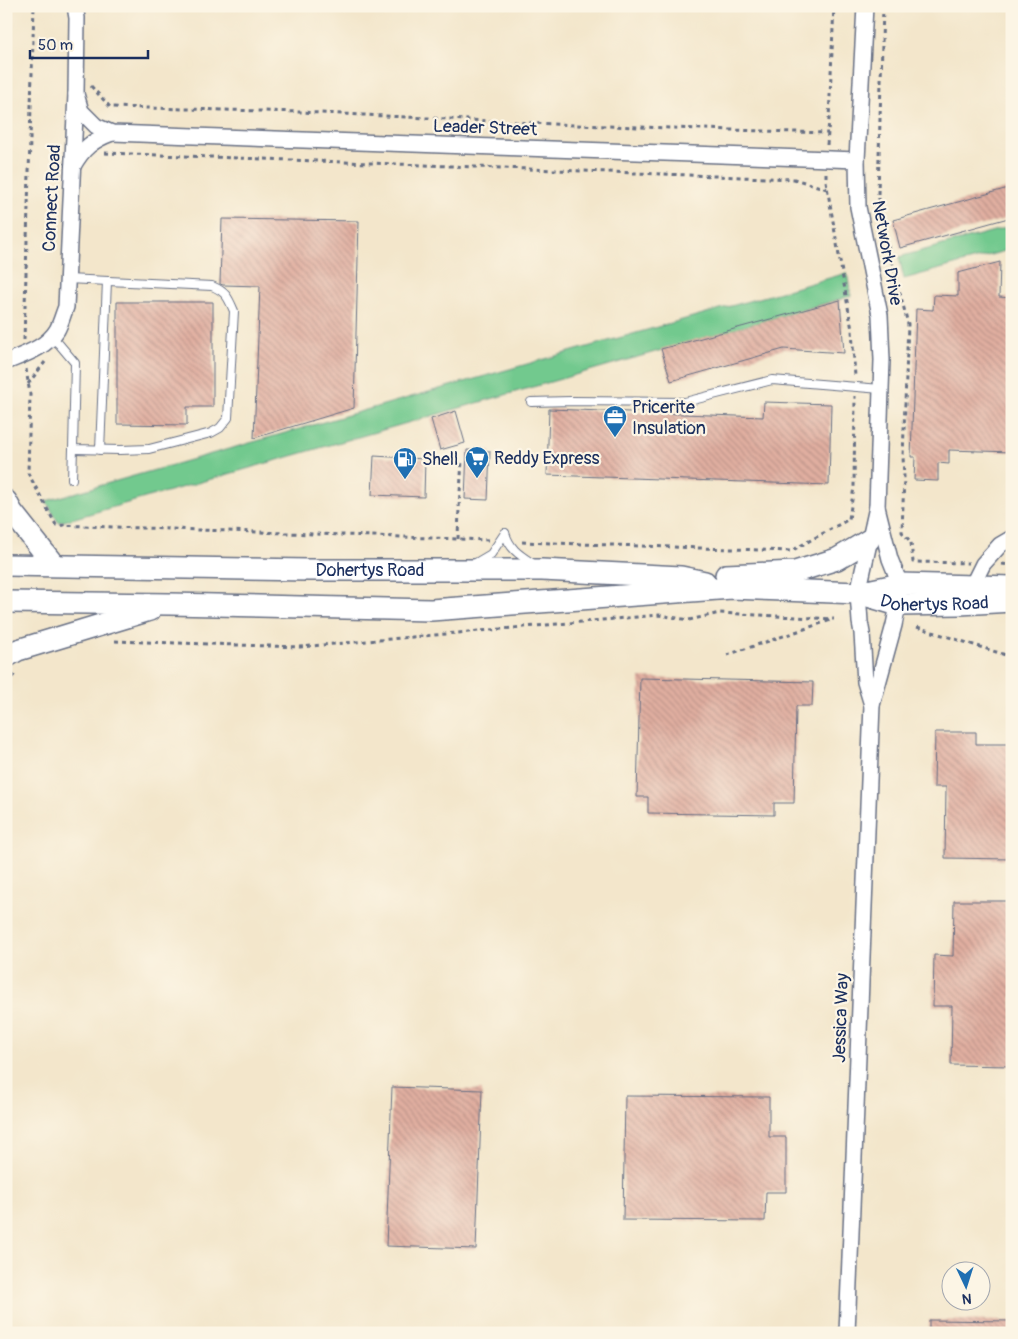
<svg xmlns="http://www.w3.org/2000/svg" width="1018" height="1339" font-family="Pangolin,sans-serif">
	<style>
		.green { fill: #72c98e; stroke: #467c76 }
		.building { fill: url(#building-back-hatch) }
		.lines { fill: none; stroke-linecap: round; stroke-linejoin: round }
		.service-casing { stroke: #676f84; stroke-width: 10 }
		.minor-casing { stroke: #676f84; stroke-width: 18 }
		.secondary-casing { stroke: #676f84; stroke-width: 24 }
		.path { stroke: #676f84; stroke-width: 3; stroke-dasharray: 4 4; stroke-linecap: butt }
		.service { stroke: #fff; stroke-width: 8 }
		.minor { stroke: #fff; stroke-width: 15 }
		.secondary { stroke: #fff; stroke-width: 21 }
		.labels { text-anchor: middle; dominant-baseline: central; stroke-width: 4.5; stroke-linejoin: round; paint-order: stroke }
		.street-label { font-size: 18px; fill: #1b2f5e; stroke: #fcf5e5 }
		.poi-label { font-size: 18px; fill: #1b2f5e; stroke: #fcf5e5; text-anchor: start }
	</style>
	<defs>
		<pattern id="building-back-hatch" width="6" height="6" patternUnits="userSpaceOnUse" patternTransform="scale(1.25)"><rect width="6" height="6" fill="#e1afa0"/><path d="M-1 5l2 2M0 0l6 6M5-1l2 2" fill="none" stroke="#b68f86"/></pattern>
	</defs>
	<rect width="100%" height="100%" fill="#fcf5e5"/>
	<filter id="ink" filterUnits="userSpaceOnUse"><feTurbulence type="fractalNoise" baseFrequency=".02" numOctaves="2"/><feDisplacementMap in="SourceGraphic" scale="10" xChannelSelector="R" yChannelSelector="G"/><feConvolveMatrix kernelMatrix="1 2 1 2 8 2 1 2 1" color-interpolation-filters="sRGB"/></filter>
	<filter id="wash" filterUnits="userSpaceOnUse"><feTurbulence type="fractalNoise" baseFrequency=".0096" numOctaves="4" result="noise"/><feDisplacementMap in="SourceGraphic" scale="20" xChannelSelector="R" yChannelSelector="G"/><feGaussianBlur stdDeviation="1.12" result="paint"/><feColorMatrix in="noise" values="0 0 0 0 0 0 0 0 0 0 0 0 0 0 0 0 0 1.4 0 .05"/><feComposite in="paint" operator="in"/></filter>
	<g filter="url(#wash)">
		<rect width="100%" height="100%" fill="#f3e6cb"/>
		<g class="green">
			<polygon points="1012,226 1012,249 904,279 899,257"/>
			<polygon points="847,273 851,296 61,522 58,522 46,501"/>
		</g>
		<g id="blocks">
			<g class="building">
				<polygon points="1012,187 1012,217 900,248 893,220"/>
				<polygon points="222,219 359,221 354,408 254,438 260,286 223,285 220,284"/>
				<polygon points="1000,262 999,297 1012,298 1012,452 949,450 949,464 938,463 938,481 914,480 915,457 911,457 916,309 933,310 934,295 958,296 958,273"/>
				<polygon points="840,300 844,353 784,349 671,381 661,349"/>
				<polygon points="117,302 213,302 213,407 187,407 187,425 117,424"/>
				<polygon points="764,402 831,404 829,485 547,475 549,409 763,417"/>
				<polygon points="456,411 465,443 440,450 431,419"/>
				<polygon points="467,450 490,451 488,500 465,499"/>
				<polygon points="374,456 425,459 424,497 372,495"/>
				<polygon points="640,678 813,682 812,706 796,706 794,803 774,803 774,815 648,813 648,797 637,797"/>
				<polygon points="935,732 976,732 976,744 1012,744 1012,859 945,858 946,787 934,787"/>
				<polygon points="954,901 1012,901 1012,1066 951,1065 952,1006 933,1006 934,955 953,956"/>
				<polygon points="392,1087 482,1090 476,1249 386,1246"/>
				<polygon points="625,1096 769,1097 769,1137 786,1137 786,1192 766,1192 765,1221 623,1220"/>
				<polygon points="929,1320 1012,1321 1012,1333 929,1333"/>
			</g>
		</g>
	</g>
	<g filter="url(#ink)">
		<use href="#blocks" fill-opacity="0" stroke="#676f84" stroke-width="1"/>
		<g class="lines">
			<g class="service-casing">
				<g id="service">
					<path d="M51,337L59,344L75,363L73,449L120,450L149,449L211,433L220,428L228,418L234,311C228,297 226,292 212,286L67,279"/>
					<polyline points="531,402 571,401 685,402 772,380 881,389"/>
					<polyline points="100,450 107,281"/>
					<polyline points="72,479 73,449"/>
					<path d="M505,533C510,550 520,555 535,565"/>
					<polyline points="474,564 491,554 505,533"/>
				</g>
			</g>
			<g class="minor-casing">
				<g id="minor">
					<polyline points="865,6 857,160 858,207 880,315 882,360 877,507 858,593 860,622 862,633 865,682 872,705"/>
					<polyline points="76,94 81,111 96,126 112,133 857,160"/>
					<path d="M73,166C83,148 93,140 112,133"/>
					<path d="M6,362C25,354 46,348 57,330C61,323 63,314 66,307L76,94L77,18L75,6"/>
					<polyline points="972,586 983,564 1000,545 1012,538"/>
					<polyline points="847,1333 872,705 894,625 898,605 900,584 890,559 877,507"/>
				</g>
			</g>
			<g class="secondary-casing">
				<g id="secondary">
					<polyline points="6,501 12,512 54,565"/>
					<path id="s1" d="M6,565L308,570H542L681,577L705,582"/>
					<polyline points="726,575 795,572 837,559 869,540"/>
					<path id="s2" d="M861,594L898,605L960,604L1012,601"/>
					<polyline points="6,602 170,604 431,610 732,588 858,593 900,584 1012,587"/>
					<polyline points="6,657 18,650 150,610"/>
				</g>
			</g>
			<g class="path">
				<polyline points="883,6 878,194 887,243 908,324 903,456 904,477 902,532 911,542 913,562 969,563"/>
				<polyline points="91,86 110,107 300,112 575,125 828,133"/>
				<polyline points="827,145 829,119 834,6"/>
				<polyline points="105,153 794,179 827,189"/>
				<polyline points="826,173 826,181 852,330 855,377"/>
				<polyline points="24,340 34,6"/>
				<polyline points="26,369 30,394 28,473 56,525 488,540"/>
				<polyline points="28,384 45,362"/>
				<polyline points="458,539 459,508 462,460"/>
				<polyline points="522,542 791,551 849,519 854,487 855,396"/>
				<polyline points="1002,564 1012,565"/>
				<polyline points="917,627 1012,657"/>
				<polyline points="115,641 300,647 659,615 689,620 720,613 834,619"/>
				<polyline points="727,655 831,620"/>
				<polyline points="6,683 16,673"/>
			</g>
			<use href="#service" class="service"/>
			<use href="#minor" class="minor"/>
			<use href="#secondary" class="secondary"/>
		</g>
	</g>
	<defs>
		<g id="office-pin" transform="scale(1.25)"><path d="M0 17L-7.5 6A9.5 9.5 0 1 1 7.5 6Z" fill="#1f6fb2" stroke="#fcf5e5"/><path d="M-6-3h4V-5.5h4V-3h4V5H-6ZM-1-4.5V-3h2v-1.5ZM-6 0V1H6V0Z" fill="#fff"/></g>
		<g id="supermarket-pin" transform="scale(1.25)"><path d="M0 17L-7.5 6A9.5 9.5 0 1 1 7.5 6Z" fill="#1f6fb2" stroke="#fcf5e5"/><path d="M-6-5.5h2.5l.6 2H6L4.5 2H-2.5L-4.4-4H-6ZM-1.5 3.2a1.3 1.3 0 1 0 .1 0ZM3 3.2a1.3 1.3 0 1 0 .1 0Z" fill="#fff"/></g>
		<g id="fuel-pin" transform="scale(1.25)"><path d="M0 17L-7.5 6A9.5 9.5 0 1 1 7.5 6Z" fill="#1f6fb2" stroke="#fcf5e5"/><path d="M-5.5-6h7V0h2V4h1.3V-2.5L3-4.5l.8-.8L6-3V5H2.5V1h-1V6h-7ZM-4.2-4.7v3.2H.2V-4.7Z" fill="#fff"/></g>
	</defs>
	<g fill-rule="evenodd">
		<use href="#office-pin" x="615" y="417"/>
		<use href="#supermarket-pin" x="477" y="458"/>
		<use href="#fuel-pin" x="405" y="459"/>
	</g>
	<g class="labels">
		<g class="street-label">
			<text transform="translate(485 128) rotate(2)">Leader Street</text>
			<text transform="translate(52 198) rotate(-87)">Connect Road</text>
			<text transform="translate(887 253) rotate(80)">Network Drive</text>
			<text stroke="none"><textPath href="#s1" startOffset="364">Dohertys Road</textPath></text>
			<text stroke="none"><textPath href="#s2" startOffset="75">Dohertys Road</textPath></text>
			<text transform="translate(841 1018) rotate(-88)">Jessica Way</text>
		</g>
		<g class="poi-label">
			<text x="632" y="407">Pricerite<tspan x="632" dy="21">Insulation</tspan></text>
			<text x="494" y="458">Reddy Express</text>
			<text x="422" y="459">Shell</text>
		</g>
	</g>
	<rect width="1018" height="1339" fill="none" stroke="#fcf5e5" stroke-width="25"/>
	<g transform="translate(966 1286) rotate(176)"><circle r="24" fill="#fcf5e5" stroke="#a2a6af"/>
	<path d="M0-4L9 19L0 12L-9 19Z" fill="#1f6fb2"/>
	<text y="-8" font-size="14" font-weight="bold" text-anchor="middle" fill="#1b2f5e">N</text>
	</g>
	<path d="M30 50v8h118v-8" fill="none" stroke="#1b2f5e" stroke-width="2.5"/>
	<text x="38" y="50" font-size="15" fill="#1b2f5e" stroke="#fcf5e5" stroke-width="4" paint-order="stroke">50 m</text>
</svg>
